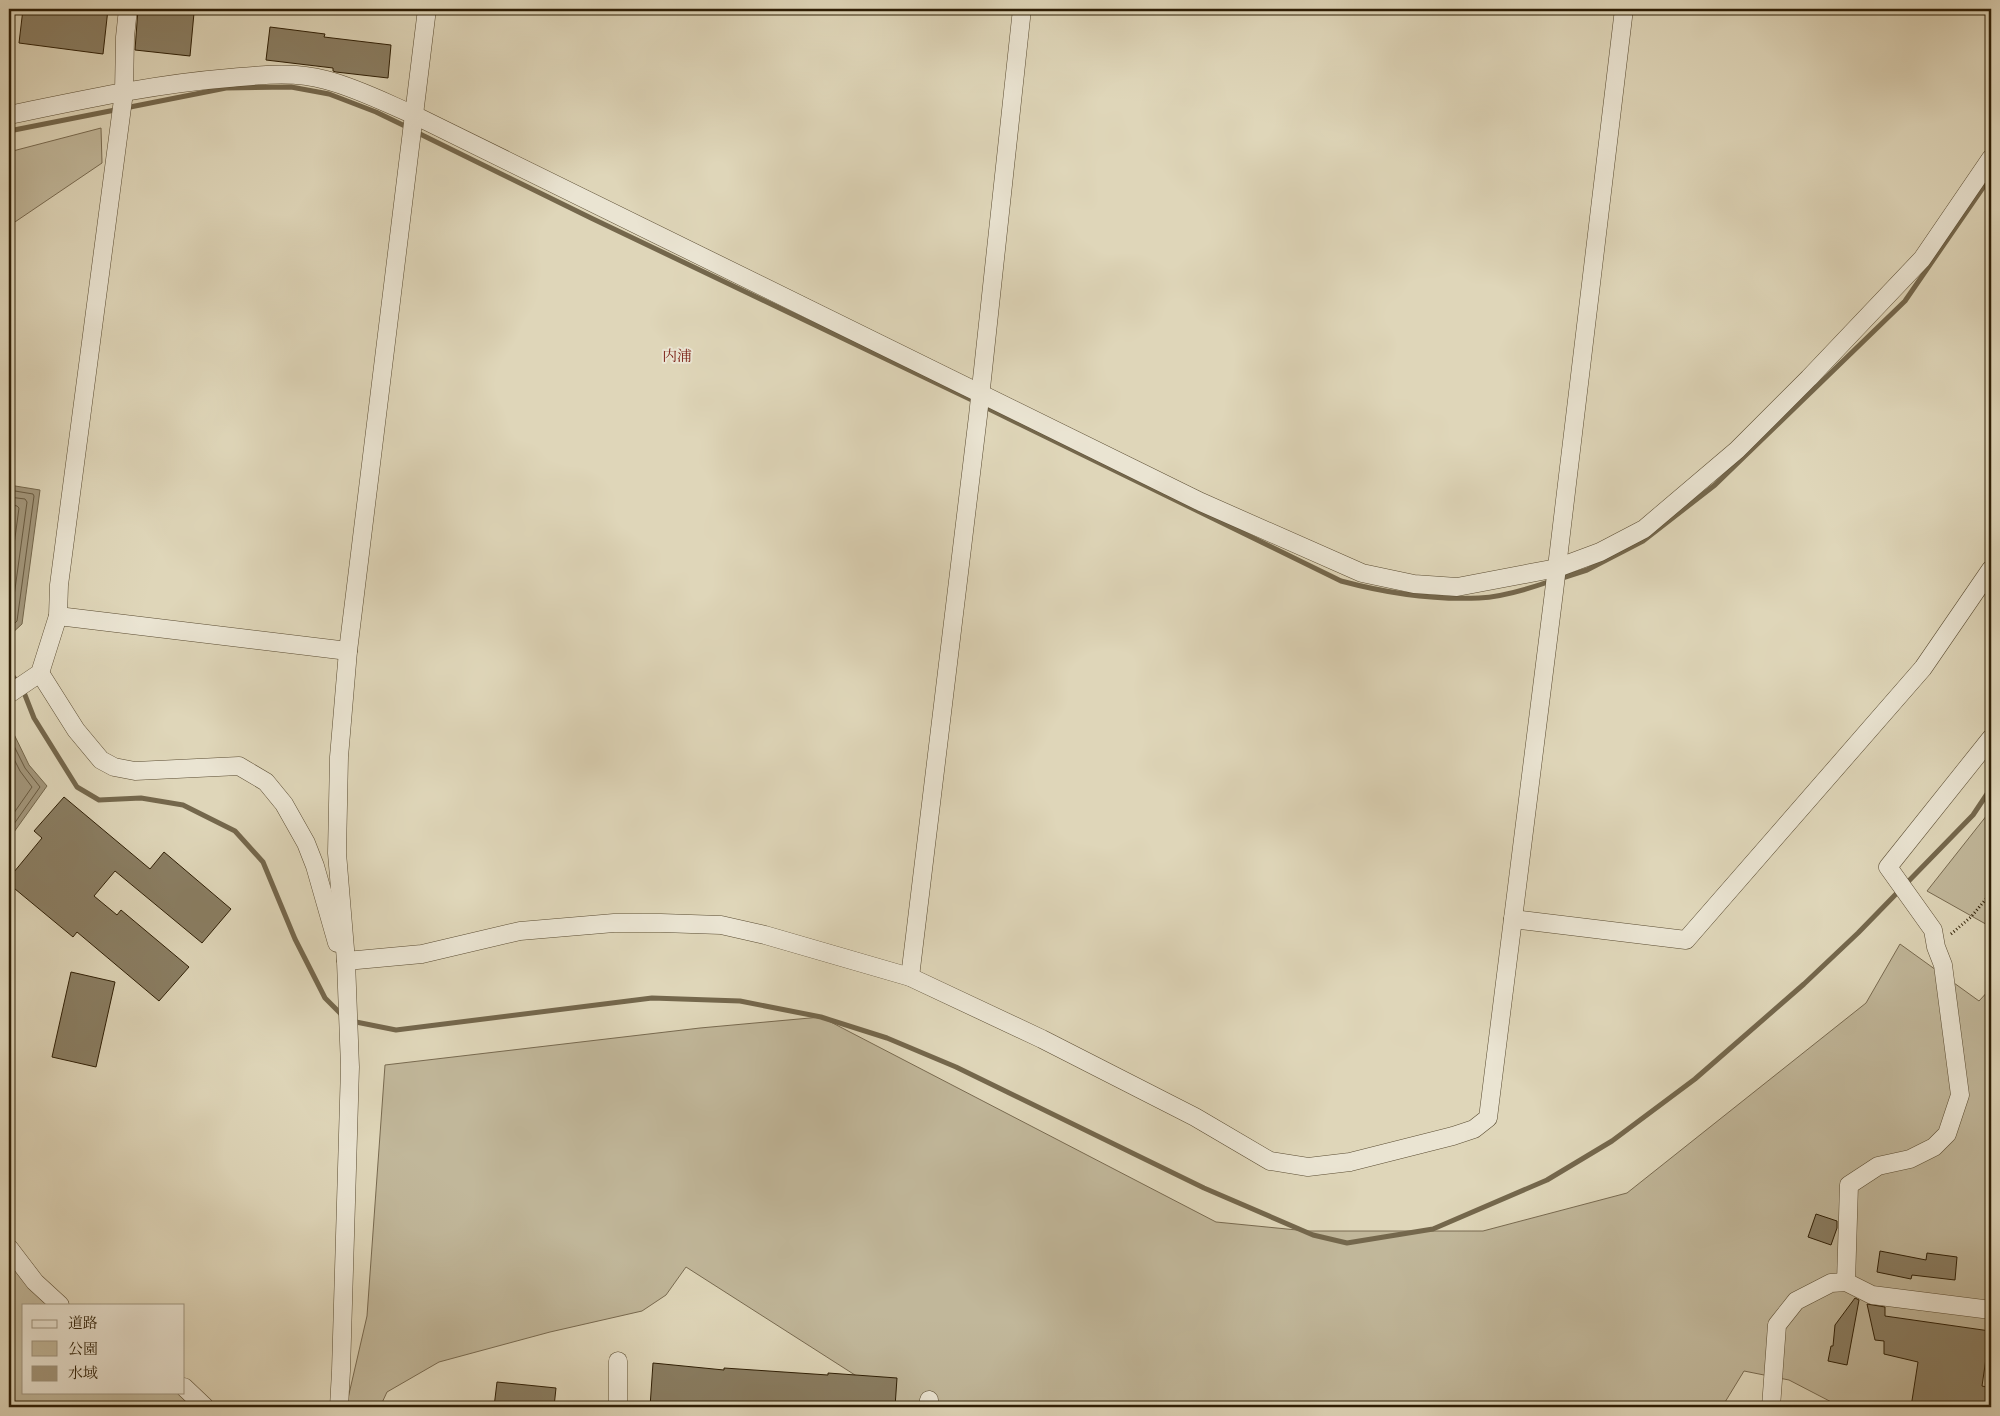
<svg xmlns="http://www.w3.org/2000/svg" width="2000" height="1416" font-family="'IM FELL English','Noto Serif JP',serif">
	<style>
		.green { fill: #c1b79a; stroke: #786a50 }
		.water { fill: #a3977c; stroke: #74674c }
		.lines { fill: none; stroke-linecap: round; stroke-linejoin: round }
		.shore { stroke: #685a40; stroke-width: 1 }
		.stream { stroke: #74674c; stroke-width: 5 }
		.building { fill: #8a7e63; stroke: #2e1e05 }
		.minor-casing { stroke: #5a4c32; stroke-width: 19 }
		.path { stroke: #2e1e05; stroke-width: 3; stroke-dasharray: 1 2.5; stroke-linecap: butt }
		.minor { stroke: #eae4d2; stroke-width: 18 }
		.labels { text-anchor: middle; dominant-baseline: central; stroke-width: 4; stroke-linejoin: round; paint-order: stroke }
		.neighbourhood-label { font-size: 15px; fill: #7a1f14; stroke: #eae4d2 }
	</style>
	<rect width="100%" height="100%" fill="#dfd6b9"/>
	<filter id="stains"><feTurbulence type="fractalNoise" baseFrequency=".004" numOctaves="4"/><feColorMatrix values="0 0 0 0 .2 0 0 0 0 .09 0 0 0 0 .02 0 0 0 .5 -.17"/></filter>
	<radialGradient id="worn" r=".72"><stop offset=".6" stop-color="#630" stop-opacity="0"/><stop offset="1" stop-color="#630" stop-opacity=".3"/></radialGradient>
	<g class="green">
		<polygon points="101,128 102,163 9,226 9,152"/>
		<polygon points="1991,810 1991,927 1927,891"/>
		<polygon points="1900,944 1979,1001 1991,988 1991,1407 1841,1407 1789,1380 1744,1371 1722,1407 905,1407 686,1267 666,1295 642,1311 550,1332 439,1362 387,1392 380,1407 346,1407 367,1316 385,1065 700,1028 821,1017 1216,1222 1307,1231 1483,1231 1627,1193 1866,1003"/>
		<polygon points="9,1252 64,1305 24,1305 24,1392 184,1392 184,1385 216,1407 9,1407"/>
	</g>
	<g class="water">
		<polygon points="9,485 40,490 22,624 9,636"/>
		<polygon points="9,724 29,765 47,786 9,839"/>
	</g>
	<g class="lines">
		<g class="shore">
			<polyline points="9,490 33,494 34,496 17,621 9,629"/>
			<polyline points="9,497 25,499 27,502 11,618 9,621"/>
			<polyline points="9,504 17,506 19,508 9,582"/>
			<polyline points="9,736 25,768 40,787 9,831"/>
			<polyline points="9,749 20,771 32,787 9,820"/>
		</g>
		<g class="stream">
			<polyline points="9,131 226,88 291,87 329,94 376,112 409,128"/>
			<polyline points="416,132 591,218 976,402"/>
			<path d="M983,406L1341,581C1386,593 1433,600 1479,598C1500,597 1531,588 1551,581"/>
			<polyline points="1559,579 1587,570 1643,541 1715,485 1905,301 1991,176"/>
			<polyline points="9,671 23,690 34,718 77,787 99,800 141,798 183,805 235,831 263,862 295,939 325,998 344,1017"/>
			<polyline points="351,1021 396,1030 652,998 740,1001 821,1017 887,1038 956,1067 1204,1188 1313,1235 1347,1243 1433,1229 1547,1180 1612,1141 1695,1079 1804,984 1858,933 1973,815 1991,788"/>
		</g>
	</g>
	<g class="building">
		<polygon points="23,9 108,9 103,54 19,43"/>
		<polygon points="138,9 159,9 194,13 190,56 135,50"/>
		<polygon points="270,27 325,34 324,37 391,45 388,78 336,72 333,71 333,68 266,60"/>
		<polygon points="64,797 150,869 164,852 231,909 202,943 115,871 94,896 117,915 121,910 189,967 159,1001 77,932 73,937 9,884 9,878 42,838 34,831"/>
		<polygon points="71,972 115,982 96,1067 52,1057"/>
		<polygon points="1816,1214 1837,1221 1837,1228 1831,1245 1808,1237"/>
		<polygon points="1880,1251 1926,1260 1927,1253 1957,1257 1955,1280 1912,1275 1911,1279 1877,1272"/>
		<polygon points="1855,1298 1859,1300 1847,1365 1828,1361 1831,1346 1833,1346 1835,1325"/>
		<polygon points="1867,1304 1885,1307 1885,1316 1990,1331 1982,1386 1991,1388 1991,1407 1911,1407 1918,1362 1884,1354 1884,1341 1875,1340"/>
		<polygon points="653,1363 724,1370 724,1368 828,1375 828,1373 897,1378 895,1407 650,1407"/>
		<polygon points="497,1382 556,1388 554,1407 494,1407"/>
	</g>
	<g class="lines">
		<g class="minor-casing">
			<g id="minor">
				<path d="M9,115C82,100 154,84 229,78C262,75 294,71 326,80C357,88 386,103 414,115L1201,502L1362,573L1414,584L1457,587L1557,568L1600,552L1644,529L1737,450L1809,378L1922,259L1991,158"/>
				<polyline points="58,616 348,651"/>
				<polyline points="40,673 76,730 101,760 114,767 135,771 239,766 266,782 284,804 306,843 315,866 337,943"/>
				<polyline points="9,694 40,673 58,616 59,585 124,92 125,37 128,9"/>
				<polyline points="1513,919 1686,940 1923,668 1991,569"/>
				<polyline points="346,961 422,954 520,931 614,923 661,923 721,925 765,935 910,977 1042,1039 1195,1117 1270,1161 1308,1167 1350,1162 1453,1136 1474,1129 1488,1118 1554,592 1624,9"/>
				<polyline points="910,977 978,416 1022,9"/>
				<polyline points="9,1248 35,1282 60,1305"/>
				<polyline points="1846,1282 1849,1185 1878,1166 1910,1159 1934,1147 1947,1134 1960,1095 1943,965 1936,947 1933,930 1888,867 1991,738"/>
				<polyline points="184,1387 205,1407"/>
				<polyline points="339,1407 341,1371 350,1067 346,961 337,853 339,757 348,651 427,9"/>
				<polyline points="618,1407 618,1361"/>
				<polyline points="928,1407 929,1400"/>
				<polyline points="1771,1407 1777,1325 1796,1301 1831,1283 1846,1282 1872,1295 1991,1310"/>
			</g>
		</g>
		<polyline class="path" points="1951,934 1971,917 1991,893"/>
		<use href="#minor" class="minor"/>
	</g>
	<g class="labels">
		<g class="neighbourhood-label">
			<text x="677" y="356">内浦</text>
		</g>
	</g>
	<rect width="2000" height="1416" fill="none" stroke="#dfd6b9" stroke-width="30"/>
	<rect x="10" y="10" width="1980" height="1396" fill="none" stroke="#2e1e05" stroke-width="2.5"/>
	<rect x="15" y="15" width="1970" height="1386" fill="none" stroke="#2e1e05"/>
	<rect x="22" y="1304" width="162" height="90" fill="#eae4d2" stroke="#9f9580"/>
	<rect x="32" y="1320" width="25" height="8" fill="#eae4d2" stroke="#9f9580"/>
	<text x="68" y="1328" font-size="15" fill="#2e1e05">道路</text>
	<rect x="32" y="1341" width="25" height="15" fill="#c1b79a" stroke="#9f9580"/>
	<text x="68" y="1354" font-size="15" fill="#2e1e05">公園</text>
	<rect x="32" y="1366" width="25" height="15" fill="#a3977c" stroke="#9f9580"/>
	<text x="68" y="1378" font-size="15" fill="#2e1e05">水域</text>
	<rect width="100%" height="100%" filter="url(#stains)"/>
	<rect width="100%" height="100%" fill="url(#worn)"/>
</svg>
